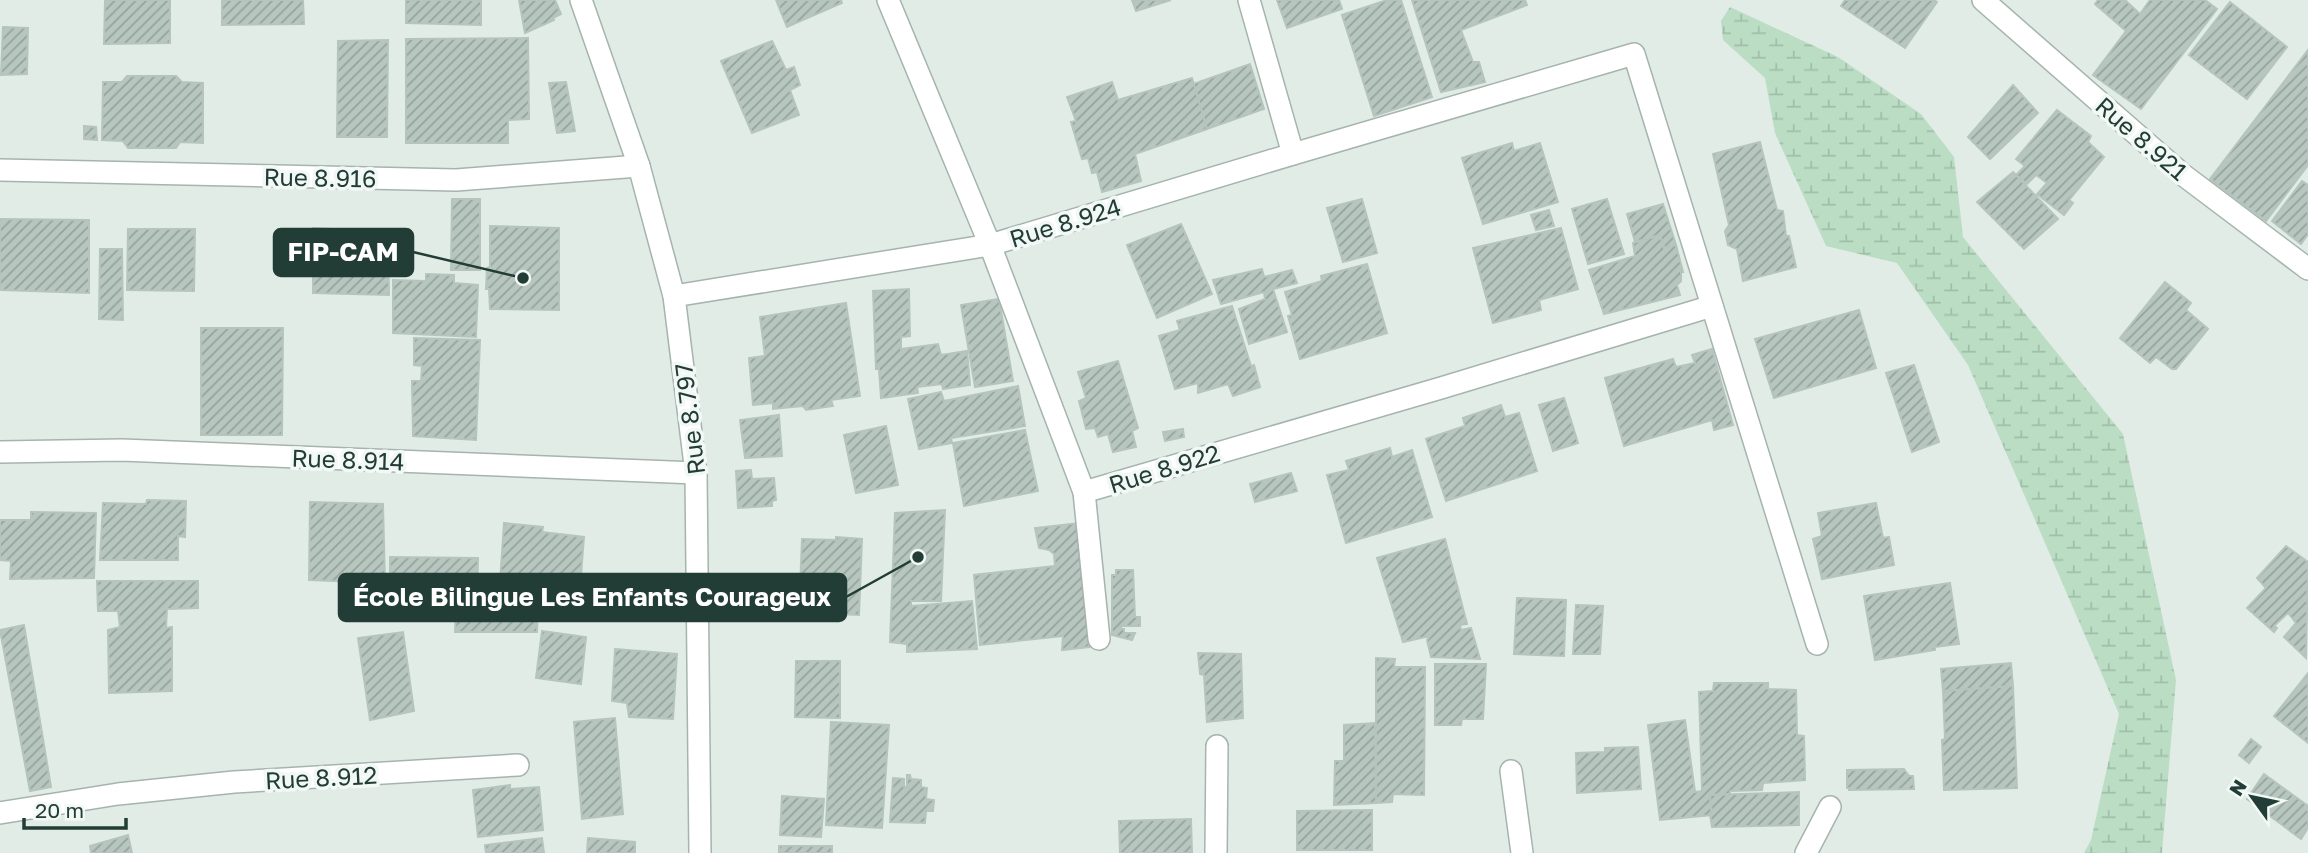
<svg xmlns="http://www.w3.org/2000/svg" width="2308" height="853" font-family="'Golos Text',sans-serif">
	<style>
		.wetland { fill: url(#wetland-marsh) }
		.building { fill: url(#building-hatch); stroke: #b5c5be; stroke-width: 2 }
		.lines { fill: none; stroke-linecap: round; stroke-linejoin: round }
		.minor-casing { stroke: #a5b4ae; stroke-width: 24 }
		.minor { stroke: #fff; stroke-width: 21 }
		.labels { text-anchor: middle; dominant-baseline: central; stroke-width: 7; stroke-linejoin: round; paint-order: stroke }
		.street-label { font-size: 24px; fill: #223d35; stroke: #f2f8f5 }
		.leader { fill: none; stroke: #223d35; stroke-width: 2.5 }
		.callout-dot { fill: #223d35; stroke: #f2f8f5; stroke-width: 2.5 }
		.callout { fill: #223d35; stroke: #223d35; stroke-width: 2.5 }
		.callout-label { font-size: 26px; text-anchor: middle; font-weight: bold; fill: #fff }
	</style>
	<defs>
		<pattern id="wetland-marsh" width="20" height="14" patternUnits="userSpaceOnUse" patternTransform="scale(1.75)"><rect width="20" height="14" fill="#bbddc4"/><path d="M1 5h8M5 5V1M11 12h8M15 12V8" fill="none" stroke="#a0bfa9"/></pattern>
		<pattern id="building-hatch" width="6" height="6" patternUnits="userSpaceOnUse" patternTransform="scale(1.75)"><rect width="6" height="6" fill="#b7c7c0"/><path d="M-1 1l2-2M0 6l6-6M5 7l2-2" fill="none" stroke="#94a39d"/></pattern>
	</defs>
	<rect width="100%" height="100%" fill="#e2ece7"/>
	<polygon class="wetland" points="1730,7 1838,57 1921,114 1954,157 1963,237 2123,434 2176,680 2162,853 2084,853 2091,840 2119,714 1968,365 1897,263 1826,246 1775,133 1765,78 1723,40 1721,21"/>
	<g class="building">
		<polygon points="105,0 170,0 170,43 104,44"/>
		<polygon points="222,0 303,0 304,24 222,25"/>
		<polygon points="406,0 481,0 481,25 406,23"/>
		<polygon points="519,0 555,0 561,14 553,18 554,20 525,33"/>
		<polygon points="776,0 841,0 842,3 787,27"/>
		<polygon points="1132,0 1171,0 1136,11"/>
		<polygon points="1277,0 1339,0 1342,9 1287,28"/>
		<polygon points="1387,0 1401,0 1432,97 1374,116 1342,15"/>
		<polygon points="1412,0 1525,0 1527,5 1461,30 1473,62 1479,62 1485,82 1441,92"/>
		<polygon points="1845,0 1934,0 1937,2 1905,48 1841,6"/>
		<polygon points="2098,0 2125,0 2140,14 2150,0 2205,0 2217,9 2141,109 2093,75 2126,31 2095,4"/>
		<polygon points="2230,2 2287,47 2247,99 2189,55"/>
		<polygon points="3,27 28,28 27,74 1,75"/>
		<polygon points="528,38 529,119 508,120 508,143 406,143 406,39"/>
		<polygon points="388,40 387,137 337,137 338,41"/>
		<polygon points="772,41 786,70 794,67 800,85 790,90 799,115 752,133 721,61"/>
		<polygon points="2308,50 2308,165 2266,221 2210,179"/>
		<polygon points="1250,64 1264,109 1207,129 1193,84"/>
		<polygon points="127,76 176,76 182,82 203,83 203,143 180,142 176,148 128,148 123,141 102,140 103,82 122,82"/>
		<polygon points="1192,78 1207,129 1135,154 1141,181 1102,192 1097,172 1092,173 1088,158 1082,159 1071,122 1076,121 1067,97 1112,82 1118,100"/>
		<polygon points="566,82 575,131 557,133 549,83"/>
		<polygon points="2013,85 2038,113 1990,159 1968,137"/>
		<polygon points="2057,110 2091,136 2088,142 2104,157 2069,200 2073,203 2064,215 2037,194 2047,183 2036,175 2027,184 2016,175 2025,166 2016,159"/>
		<polygon points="84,126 96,127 97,140 84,139"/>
		<polygon points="1760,142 1777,210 1783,211 1786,236 1789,236 1796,267 1743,281 1737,249 1728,245 1725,231 1729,225 1713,154"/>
		<polygon points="1512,143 1514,151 1540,143 1558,202 1483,224 1462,158"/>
		<polygon points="2013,172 2058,219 2024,249 1977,202"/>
		<polygon points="2302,181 2308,185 2308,234 2301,244 2272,221"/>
		<polygon points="452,199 480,199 480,270 451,270"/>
		<polygon points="1362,199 1377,253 1343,262 1327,208"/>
		<polygon points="1607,199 1624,254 1588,264 1572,209"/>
		<polygon points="1663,204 1676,245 1664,248 1660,235 1635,242 1627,214"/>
		<polygon points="1549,210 1554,226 1536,230 1531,215"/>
		<polygon points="0,219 89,220 89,293 0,290"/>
		<polygon points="1181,224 1212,294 1157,318 1127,245"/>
		<polygon points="490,226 559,228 559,310 490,309 489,289 486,289 487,268 490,267"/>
		<polygon points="313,228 388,232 389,295 313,293"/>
		<polygon points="1561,228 1578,289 1539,300 1541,310 1493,323 1473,248"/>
		<polygon points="128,229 195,229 194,291 127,290"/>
		<polygon points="1660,235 1664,248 1676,245 1683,272 1681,272 1681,281 1677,285 1680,295 1604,314 1589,270 1635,256 1633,243"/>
		<polygon points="100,249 122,249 123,320 99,319"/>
		<polygon points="1367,264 1387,333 1300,359 1288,316 1292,315 1285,292 1322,281 1321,276"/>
		<polygon points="1262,269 1264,277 1292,270 1297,283 1273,289 1287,332 1249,344 1239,309 1265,299 1264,292 1221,304 1213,280"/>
		<polygon points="426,274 454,275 454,283 478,285 476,337 393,333 393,280 426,281"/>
		<polygon points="2165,282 2191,303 2186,310 2208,329 2176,369 2172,369 2156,357 2150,363 2120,338"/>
		<polygon points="909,289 910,336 901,337 901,349 938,344 941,355 967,351 970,385 943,389 942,384 917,387 918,393 881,398 879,369 876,369 873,291"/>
		<polygon points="999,299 1013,381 975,387 961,305"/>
		<polygon points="846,303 860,396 831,400 833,406 806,410 803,406 773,409 773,403 753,405 749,358 765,356 760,317"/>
		<polygon points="1232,306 1251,366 1254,365 1260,387 1233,396 1228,384 1198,393 1198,383 1175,389 1159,336 1180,330 1177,321"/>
		<polygon points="1859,310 1876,368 1774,398 1755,339"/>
		<polygon points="201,328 283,328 282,435 201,435"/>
		<polygon points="414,338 480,340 476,440 413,436 412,381 421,381 422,366 414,365"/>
		<polygon points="1712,349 1733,425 1714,430 1712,420 1624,446 1605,378 1673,359 1676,367 1695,363 1692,355"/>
		<polygon points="1118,361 1138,428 1132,431 1136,447 1113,452 1108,434 1098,437 1095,428 1086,429 1079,401 1086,398 1078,372"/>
		<polygon points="1914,365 1939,442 1912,452 1886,373"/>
		<polygon points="1018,386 1025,426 951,438 952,443 919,449 908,399 941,392 944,401"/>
		<polygon points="1564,398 1578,443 1553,451 1539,405"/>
		<polygon points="1501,405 1505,417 1519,413 1537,471 1446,501 1426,439 1465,426 1463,418"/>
		<polygon points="779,415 782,456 745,458 740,420"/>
		<polygon points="886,426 898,485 856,493 844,435"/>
		<polygon points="1183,429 1184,437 1165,441 1163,432"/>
		<polygon points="1025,430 1038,491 964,506 953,443"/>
		<polygon points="1390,448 1392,457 1412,450 1432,517 1346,543 1327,475 1349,470 1346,461"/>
		<polygon points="751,470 752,479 774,478 776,500 772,501 772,506 738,508 736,471"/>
		<polygon points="1291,473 1297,491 1255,502 1250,484"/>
		<polygon points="147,500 186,501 185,537 178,536 178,560 100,560 103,503 146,504"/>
		<polygon points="310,502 383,504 385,583 309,580"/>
		<polygon points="1876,503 1883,538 1889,537 1894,565 1822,579 1813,539 1822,536 1818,513"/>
		<polygon points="945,510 941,601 911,601 911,606 972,601 977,649 907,652 907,644 890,642 895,513"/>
		<polygon points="31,512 96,513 94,578 10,579 11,561 0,560 0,520 31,520"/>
		<polygon points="504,523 543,527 542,532 584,537 581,575 572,575 570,605 538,602 537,632 455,632 456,609 390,608 390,557 478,558 477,610 480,610 482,581 495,582 494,611 498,611"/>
		<polygon points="1079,523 1089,647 1062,650 1063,636 980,645 974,575 1055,566 1054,554 1049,550 1039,548 1035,528"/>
		<polygon points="836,537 862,539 859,615 799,612 802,539 836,540"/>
		<polygon points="1445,539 1467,624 1460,625 1461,630 1471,628 1480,659 1431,657 1427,640 1430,636 1403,642 1377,558"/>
		<polygon points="2286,546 2308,562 2306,658 2284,637 2296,623 2288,613 2274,626 2277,628 2274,632 2247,608 2266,588 2257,578"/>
		<polygon points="1116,570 1133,570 1135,617 1140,617 1140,626 1121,626 1121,629 1124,629 1124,633 1135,633 1132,640 1112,635 1112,575 1116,575"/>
		<polygon points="97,581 198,581 198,608 167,609 166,628 172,627 172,691 109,693 108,630 120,627 118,611 98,611"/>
		<polygon points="1950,583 1959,644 1935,647 1935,650 1875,660 1864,596"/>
		<polygon points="1517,598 1566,600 1564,656 1514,654"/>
		<polygon points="1576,605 1603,606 1600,654 1573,654"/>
		<polygon points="24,625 51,787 30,791 0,630"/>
		<polygon points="542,631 586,637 581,684 536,678"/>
		<polygon points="403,632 414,711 370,720 358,638"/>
		<polygon points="615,649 677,654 673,719 629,717 627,703 612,701"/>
		<polygon points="1198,653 1241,654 1243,718 1207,722 1204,675 1200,674"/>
		<polygon points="1376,658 1395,659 1394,667 1425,667 1424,795 1393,794 1392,802 1376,803"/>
		<polygon points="796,661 840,661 840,718 795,717"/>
		<polygon points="2011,663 2013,686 1943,691 1941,669"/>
		<polygon points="1435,664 1486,664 1483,719 1462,719 1461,725 1435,725"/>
		<polygon points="2308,673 2308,743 2274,716"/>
		<polygon points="1714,683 1768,683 1768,689 1796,690 1797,735 1804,736 1805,780 1763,783 1762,790 1730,791 1730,794 1710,795 1712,815 1660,820 1648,725 1685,720 1695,792 1702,791 1699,692 1713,691"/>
		<polygon points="2013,686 2017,788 1944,790 1942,740 1945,739 1943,691"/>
		<polygon points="615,718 623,814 582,819 574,722"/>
		<polygon points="831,722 889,725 882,828 826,825"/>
		<polygon points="1375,723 1376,803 1334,805 1335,761 1344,761 1344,725"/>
		<polygon points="2251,739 2261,747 2249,763 2239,755"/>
		<polygon points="1638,747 1641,789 1577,793 1576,753 1605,752 1605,748"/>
		<polygon points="1904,769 1909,776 1913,776 1914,789 1849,790 1849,788 1847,788 1847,770"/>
		<polygon points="2264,774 2308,806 2308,828 2301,839 2247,799"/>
		<polygon points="907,775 910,775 911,779 921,780 921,787 927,788 926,799 934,800 933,811 926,811 925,823 890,822 893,778 904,779 904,787 907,787"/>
		<polygon points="510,785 510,789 539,787 543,830 478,837 473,790"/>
		<polygon points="1799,792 1799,825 1712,827 1710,815 1712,815 1710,795"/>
		<polygon points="782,796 824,799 821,837 780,835"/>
		<polygon points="1372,810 1372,850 1297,850 1297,811"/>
		<polygon points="1191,819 1192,853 1120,853 1119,821"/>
		<polygon points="128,835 132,853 91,853 90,846"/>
		<polygon points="542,838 544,853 486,853 485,845"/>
		<polygon points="588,838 635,842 635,853 587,853"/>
		<rect x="779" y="846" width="53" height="7"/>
	</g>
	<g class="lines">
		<g class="minor-casing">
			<g id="minor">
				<polyline points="581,0 639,166 674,296 696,473 700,853"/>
				<polyline points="888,0 990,245 1084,492 1099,639"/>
				<polyline points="1983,0 2182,174 2308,269"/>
				<polyline points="1293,154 1634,54 1817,644"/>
				<polyline points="0,170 456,180 639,166"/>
				<polyline points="674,296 990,245 1293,154 1249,0"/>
				<polyline points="0,452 122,450 696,473"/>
				<polyline points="1084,492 1441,388 1712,306"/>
				<polyline points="1511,771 1522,853"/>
				<polyline points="0,813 118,794 234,782 518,765"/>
				<polyline points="1216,853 1217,746"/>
				<polyline points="1806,853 1830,807"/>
			</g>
		</g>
		<use href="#minor" class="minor"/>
	</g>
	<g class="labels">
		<g class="street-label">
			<text transform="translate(2142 138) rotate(41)">Rue 8.921</text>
			<text transform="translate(320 177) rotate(1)">Rue 8.916</text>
			<text transform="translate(1065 222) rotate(-17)">Rue 8.924</text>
			<text transform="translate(689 419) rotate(-97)">Rue 8.797</text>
			<text transform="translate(348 459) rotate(2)">Rue 8.914</text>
			<text transform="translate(1164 468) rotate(-17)">Rue 8.922</text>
			<text transform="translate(321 777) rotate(-3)">Rue 8.912</text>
		</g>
	</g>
	<path class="leader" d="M523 278L413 252M918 557L846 597"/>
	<g class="callout-dot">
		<circle cx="523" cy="278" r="7"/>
		<circle cx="918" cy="557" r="7"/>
	</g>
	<g class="callout">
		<rect x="274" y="229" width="139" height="47" rx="7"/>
		<rect x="339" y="574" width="507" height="47" rx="7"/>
	</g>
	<g class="callout-label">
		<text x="343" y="261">FIP-CAM</text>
		<text x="592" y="606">École Bilingue Les Enfants Courageux</text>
	</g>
	<g transform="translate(2252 797) rotate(303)" stroke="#f2f8f5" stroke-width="5" paint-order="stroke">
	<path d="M0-5L12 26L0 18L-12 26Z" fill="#223d35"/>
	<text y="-10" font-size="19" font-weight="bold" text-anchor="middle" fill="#223d35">N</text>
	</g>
	<path d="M24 818v10h102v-10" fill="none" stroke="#223d35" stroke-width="3.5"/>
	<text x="35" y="818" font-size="21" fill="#223d35" stroke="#f2f8f5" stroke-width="5" paint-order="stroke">20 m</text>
</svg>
